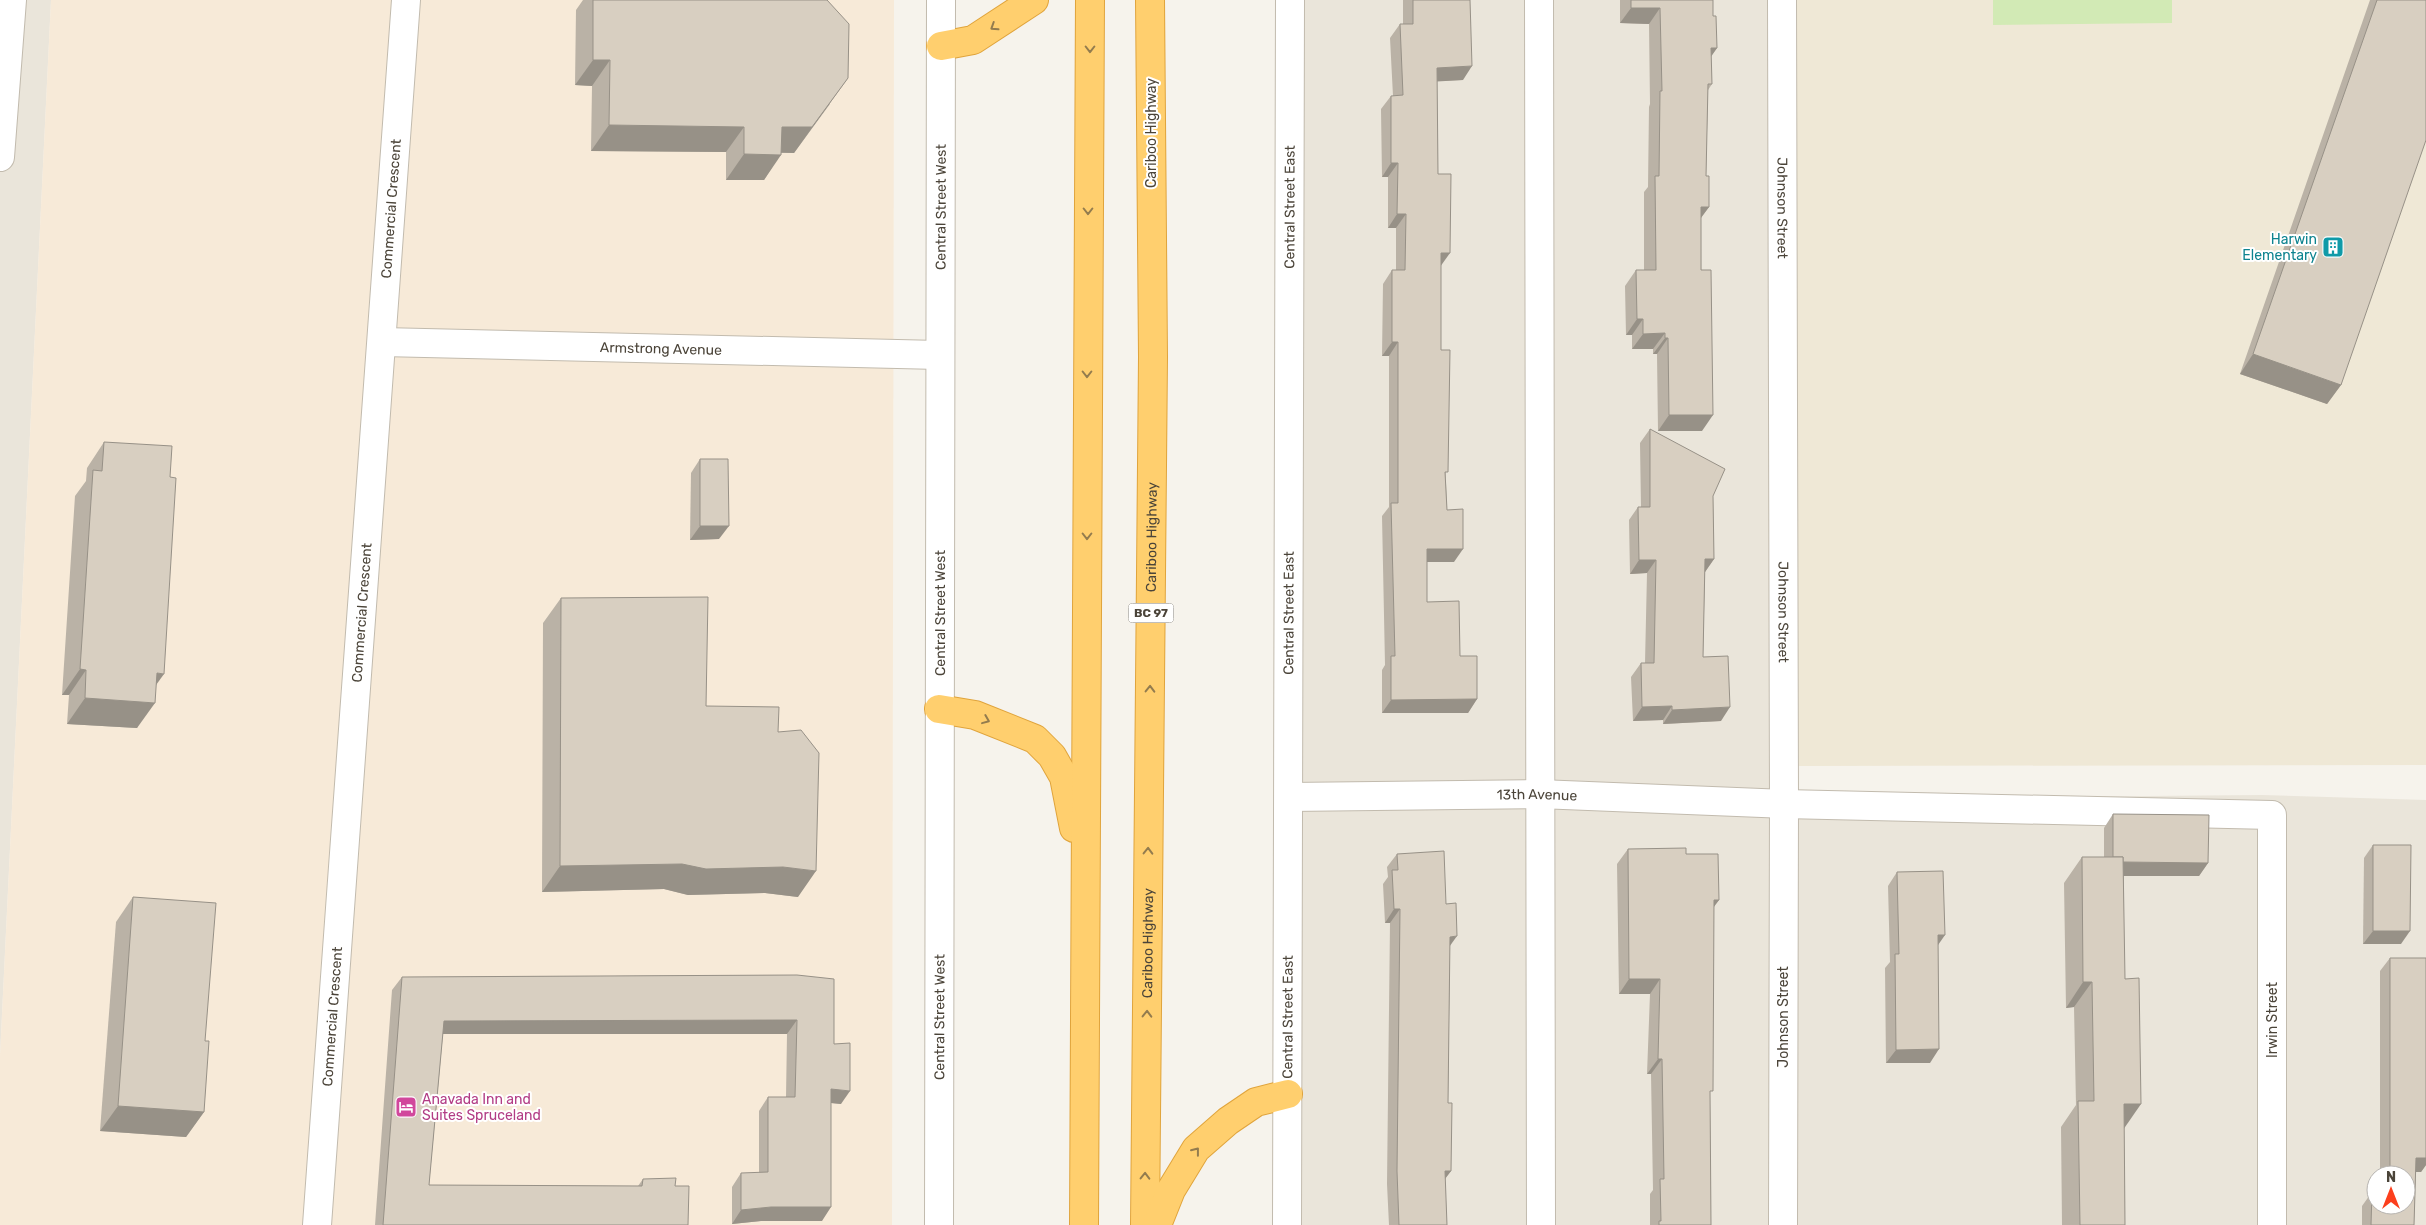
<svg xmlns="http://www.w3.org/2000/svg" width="2426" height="1225" font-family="Rubik,sans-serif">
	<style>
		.residential { fill: #eae5da; fill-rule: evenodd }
		.commercial { fill: #f7ead8 }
		.education { fill: #efe8d6 }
		.green { fill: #d2eab5 }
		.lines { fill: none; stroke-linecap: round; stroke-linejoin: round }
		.minor-casing { stroke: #c2bbae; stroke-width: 30 }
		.highway-casing { stroke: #e0a43c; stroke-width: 30 }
		.minor { stroke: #fff; stroke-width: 28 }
		.highway { stroke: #ffcf6e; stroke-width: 28 }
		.wall { fill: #bab2a6 }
		.shaded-wall { fill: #979187 }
		.building { fill: #d8cfc1; stroke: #979187 }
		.oneway { stroke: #937c4e }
		.labels { text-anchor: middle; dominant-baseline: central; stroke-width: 4; stroke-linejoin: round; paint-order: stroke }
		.shield { fill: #fff; stroke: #817c74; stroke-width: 1 }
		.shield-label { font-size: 12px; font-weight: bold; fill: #4b4439 }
		.street-label { font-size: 14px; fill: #4b4439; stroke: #fff }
		.culture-label { font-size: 14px; fill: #0d838f; stroke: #fff; text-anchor: end }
		.hotel-label { font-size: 14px; fill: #b23c85; stroke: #fff; text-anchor: start }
	</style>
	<rect width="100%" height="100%" fill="#f6f3ec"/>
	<g class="residential">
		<polygon points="0,0 51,0 0,1056"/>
		<path d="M1295,0H1794L1795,799L2262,795L2426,800V1225H1286ZM2376,1175H2406V1205H2376Z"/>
	</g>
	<polygon class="commercial" points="51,0 894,0 892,1225 0,1225 0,1056"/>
	<polygon class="education" points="1796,0 2426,0 2426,765 1798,766"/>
	<polygon class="green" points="1993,0 2172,0 2172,23 1993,25"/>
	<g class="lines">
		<g class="minor-casing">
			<g id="minor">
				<polyline points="1539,0 1541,1225"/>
				<path id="s1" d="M1782,0L1784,804L1783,1225"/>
				<polyline points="0,157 12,0"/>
				<path id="s2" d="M382,342L939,355"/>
				<path id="s3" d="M1289,797L1539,794L1784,804L2272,815V1225"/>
				<path id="s4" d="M317,1225L406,0"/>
				<path id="s5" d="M939,1225L941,0"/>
				<path id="s6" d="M1287,1225L1290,0"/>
			</g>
		</g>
		<g class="highway-casing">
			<g id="highway">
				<polyline points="941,46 973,40 1034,0"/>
				<polyline points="939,709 975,715 1035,739 1052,756 1064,777 1074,828"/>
				<polyline points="1084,1225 1090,0"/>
				<path id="s7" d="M1145,1225L1153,357L1150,0"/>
				<polyline points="1157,1225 1171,1190 1196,1149 1228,1121 1256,1102 1288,1094"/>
			</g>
		</g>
		<use href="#minor" class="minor"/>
		<use href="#highway" class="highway"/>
	</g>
	<g class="wall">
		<polygon points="583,0 827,0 830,104 794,153 781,153 764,180 726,180 726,152 591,151 592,86 575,85 576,10"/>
		<polygon points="1403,0 1470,0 1463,80 1437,81 1438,174 1441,265 1441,350 1447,510 1454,562 1427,562 1427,602 1460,656 1477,699 1468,713 1382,713 1382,670 1385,665 1382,516 1389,507 1389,356 1382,356 1383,284 1392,270 1396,270 1396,228 1388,228 1388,177 1382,177 1381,109 1391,96 1393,96 1390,38 1400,24 1403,24"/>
		<polygon points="1620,0 1713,0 1713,16 1717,48 1711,56 1712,84 1708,90 1706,176 1709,207 1701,218 1702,431 1658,431 1657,354 1653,354 1653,349 1632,349 1632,335 1626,335 1625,286 1636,270 1644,270 1644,192 1648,187 1649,107 1650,104 1649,24 1620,23"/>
		<polygon points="2368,0 2426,0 2341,385 2327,404 2240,374 2370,0"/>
		<polygon points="1650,429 1713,496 1714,559 1705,572 1703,657 1721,721 1663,724 1663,720 1633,721 1631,677 1641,663 1645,663 1647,573 1630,574 1629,520 1638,507 1641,507 1640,443"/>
		<polygon points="104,442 156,685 137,728 67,724 69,695 62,695 75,496 86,481 87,468"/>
		<polygon points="700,459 719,539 690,540 691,473"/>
		<polygon points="561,598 706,706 778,732 798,897 765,893 688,895 664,889 542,892 543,623"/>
		<polygon points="2113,814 2208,863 2199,876 2124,876 2124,1129 2125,1225 2062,1225 2061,1127 2076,1105 2074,1007 2066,1008 2064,883 2082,857 2104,857 2104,828"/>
		<polygon points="2373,845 2401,944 2363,944 2364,858"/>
		<polygon points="1628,849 1686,854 1719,900 1714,906 1710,1095 1711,1225 1650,1225 1650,1194 1653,1190 1651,1074 1647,1074 1650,994 1619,994 1617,864"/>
		<polygon points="1397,854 1446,904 1450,946 1448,1103 1451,1171 1445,1179 1447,1225 1389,1225 1387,1184 1390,923 1385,923 1383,884 1388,877 1387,867"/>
		<polygon points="1897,872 1938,945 1930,1063 1886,1063 1885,968 1890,962 1888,886"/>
		<polygon points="133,897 205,1041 204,1112 186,1137 100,1131 116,922"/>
		<polygon points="2390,958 2426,958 2426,1165 2421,1172 2416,1172 2414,1225 2362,1225 2362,1206 2372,1192 2406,1205 2406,1175 2380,1175 2380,971"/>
		<polygon points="797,975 834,1044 841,1104 831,1103 822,1221 761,1221 732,1224 732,1187 741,1173 759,1173 759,1111 768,1097 786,1097 787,1034 443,1034 429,1185 638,1186 643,1179 688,1225 375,1225 392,990 402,977"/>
	</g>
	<g class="shaded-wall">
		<polygon points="1631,8 1660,8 1649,24 1620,23"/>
		<polygon points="1711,48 1717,48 1706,64"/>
		<polygon points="593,60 610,60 592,86 575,85"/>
		<polygon points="1472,66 1463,80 1428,82 1437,68"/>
		<polygon points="848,78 794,153 764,152 782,127"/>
		<polygon points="609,125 744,127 726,152 591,151"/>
		<polygon points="744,154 781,155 764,180 726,180"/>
		<polygon points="1391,163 1398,163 1388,177 1382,177"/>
		<polygon points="1701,207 1709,207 1697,223"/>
		<polygon points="1397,214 1406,214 1396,228 1388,228"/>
		<polygon points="1441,253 1450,253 1440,267"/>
		<polygon points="1637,319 1643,319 1632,335 1626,335"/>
		<polygon points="1665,333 1653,349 1632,349 1643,334"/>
		<polygon points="1665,338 1668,338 1657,354 1653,354"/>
		<polygon points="1392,342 1398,342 1389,356 1382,356"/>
		<polygon points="2253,354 2341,385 2327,404 2240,374"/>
		<polygon points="1669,415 1713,415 1702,431 1658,431"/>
		<polygon points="700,526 729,526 719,539 690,540"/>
		<polygon points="1427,549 1463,549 1454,562 1418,562"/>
		<polygon points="1705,559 1714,559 1705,572"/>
		<polygon points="1639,560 1656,560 1647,573 1630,574"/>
		<polygon points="80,669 86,670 69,695 62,695"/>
		<polygon points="157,673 164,674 146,699"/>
		<polygon points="85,698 155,703 137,728 67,724"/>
		<polygon points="1477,699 1468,713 1382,713 1391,700"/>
		<polygon points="1672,706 1663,720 1633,721 1642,707"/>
		<polygon points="1730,707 1721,721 1663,724 1672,710"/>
		<polygon points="2113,862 2208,863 2199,876 2104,876"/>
		<polygon points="682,864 783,867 816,871 798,897 765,893 688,895 664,889 542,892 560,866"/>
		<polygon points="1714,900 1719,900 1708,915"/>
		<polygon points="1394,909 1400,909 1390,923 1385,923"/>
		<polygon points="2373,931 2410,931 2401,944 2363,944"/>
		<polygon points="1938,935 1945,935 1936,948"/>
		<polygon points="1457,936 1447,950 1450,937"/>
		<polygon points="1629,979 1660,979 1650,994 1619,994"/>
		<polygon points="2083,982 2092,982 2074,1007 2066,1008"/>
		<polygon points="797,1020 787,1034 435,1034 444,1021"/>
		<polygon points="1939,1049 1930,1063 1886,1063 1896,1050"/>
		<polygon points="1658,1059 1662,1059 1651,1074 1647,1074"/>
		<polygon points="831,1089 850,1091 841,1104 821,1102"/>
		<polygon points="2124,1104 2141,1104 2123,1130"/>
		<polygon points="118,1106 204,1112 186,1137 100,1131"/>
		<polygon points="2416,1158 2426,1158 2426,1165 2421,1172 2407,1172"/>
		<polygon points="1445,1171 1451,1171 1441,1184"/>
		<polygon points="771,1207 831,1207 822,1221 761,1221 732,1224 741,1210"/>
	</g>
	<g class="building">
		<polygon points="593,0 827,0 849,24 848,78 812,127 782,127 781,155 744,154 744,127 609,125 610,60 593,60"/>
		<polygon points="1413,0 1470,0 1472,66 1437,68 1438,174 1451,174 1450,253 1441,253 1441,350 1450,350 1448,472 1445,472 1447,510 1463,509 1463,549 1427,549 1427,602 1459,601 1460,656 1477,656 1477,699 1391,700 1391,656 1395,656 1391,503 1398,503 1398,342 1392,342 1392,270 1405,270 1406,214 1397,214 1398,163 1391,163 1391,96 1403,95 1400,24 1413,24"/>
		<polygon points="1631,0 1713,0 1713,16 1716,16 1717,48 1711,48 1712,84 1708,84 1706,176 1709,176 1709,207 1701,207 1701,270 1711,270 1713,415 1669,415 1668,338 1665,338 1665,333 1643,334 1643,319 1637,319 1636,270 1656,270 1655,176 1659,176 1660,91 1662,91 1660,8 1631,8"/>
		<polygon points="2377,0 2426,0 2426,140 2341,385 2253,354"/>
		<polygon points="1650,429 1725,469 1713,496 1714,559 1705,559 1703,657 1728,656 1730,707 1672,710 1672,706 1642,707 1641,663 1654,663 1656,560 1639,560 1638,507 1650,507"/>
		<polygon points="104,442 172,446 170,477 176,478 164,674 157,673 155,703 85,698 86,670 80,669 93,470 102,471"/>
		<polygon points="700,459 728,459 729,526 700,526"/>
		<polygon points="708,597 706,706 779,707 778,732 801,730 819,753 816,871 783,867 706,869 682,864 560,866 561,598"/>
		<polygon points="2113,814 2209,815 2208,863 2123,862 2123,857 2113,857"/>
		<polygon points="2373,845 2411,845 2410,931 2373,931"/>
		<polygon points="1686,848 1686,854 1718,854 1719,900 1714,900 1713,1091 1710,1091 1711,1225 1659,1225 1659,1221 1661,1221 1660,1179 1664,1179 1662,1059 1658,1059 1660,979 1629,979 1628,849"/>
		<polygon points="1444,851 1446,904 1456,903 1457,936 1450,937 1448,1103 1452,1103 1451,1171 1445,1171 1447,1225 1399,1225 1397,1171 1400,909 1394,909 1392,870 1398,870 1397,854"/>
		<polygon points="2082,857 2123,857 2125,979 2139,978 2141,1104 2124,1104 2125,1225 2080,1225 2078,1101 2094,1101 2092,982 2083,982"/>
		<polygon points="1943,871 1945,935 1938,935 1939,1049 1896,1050 1895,954 1899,954 1897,872"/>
		<polygon points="133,897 216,903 205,1041 209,1041 204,1112 118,1106"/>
		<polygon points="2390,958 2426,958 2426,1158 2416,1158 2414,1225 2371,1225 2372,1192 2376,1192 2376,1205 2406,1205 2406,1175 2390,1175"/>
		<polygon points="797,975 834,979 834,1044 850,1043 850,1091 831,1089 831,1207 771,1207 741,1210 741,1173 768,1172 768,1097 795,1097 797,1020 444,1021 429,1185 642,1186 643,1179 676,1178 675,1186 689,1186 688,1225 383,1225 402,977"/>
	</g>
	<defs><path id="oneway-chevron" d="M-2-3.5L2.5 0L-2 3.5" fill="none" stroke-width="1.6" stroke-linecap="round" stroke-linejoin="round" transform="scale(1.25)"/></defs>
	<g class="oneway">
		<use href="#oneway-chevron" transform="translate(994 27) rotate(147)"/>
		<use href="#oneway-chevron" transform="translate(1090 49) rotate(90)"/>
		<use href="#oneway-chevron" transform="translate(1088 211) rotate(90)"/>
		<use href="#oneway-chevron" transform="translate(1087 374) rotate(90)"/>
		<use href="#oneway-chevron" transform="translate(1087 536) rotate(90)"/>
		<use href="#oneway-chevron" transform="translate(1150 689) rotate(-89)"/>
		<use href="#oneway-chevron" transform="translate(986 720) rotate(22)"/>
		<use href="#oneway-chevron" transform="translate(1148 851) rotate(-89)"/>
		<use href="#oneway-chevron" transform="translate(1147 1014) rotate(-89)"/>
		<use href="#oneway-chevron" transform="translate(1196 1151) rotate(-52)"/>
		<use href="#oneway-chevron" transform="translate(1145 1176) rotate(-89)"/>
	</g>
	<defs>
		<g id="building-square" transform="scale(1.125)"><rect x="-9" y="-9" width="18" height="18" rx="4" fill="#0f9aa8" stroke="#fff"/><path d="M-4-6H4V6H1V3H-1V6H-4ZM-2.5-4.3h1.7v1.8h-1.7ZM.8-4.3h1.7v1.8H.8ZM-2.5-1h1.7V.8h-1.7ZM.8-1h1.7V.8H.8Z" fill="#fff"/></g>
		<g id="hotel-square" transform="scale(1.125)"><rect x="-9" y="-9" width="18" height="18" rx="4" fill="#d1479c" stroke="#fff"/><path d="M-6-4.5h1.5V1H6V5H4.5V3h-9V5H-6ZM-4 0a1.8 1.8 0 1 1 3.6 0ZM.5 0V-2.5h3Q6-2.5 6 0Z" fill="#fff"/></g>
	</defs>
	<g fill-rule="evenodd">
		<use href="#building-square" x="2333" y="247"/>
		<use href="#hotel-square" x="406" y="1107"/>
	</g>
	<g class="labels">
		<rect class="shield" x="1128.5" y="603.5" width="45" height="19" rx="4"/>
		<g class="shield-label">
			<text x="1151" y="613">BC 97</text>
		</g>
		<g class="street-label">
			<text transform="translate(1151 133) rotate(-90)">Cariboo Highway</text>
			<text stroke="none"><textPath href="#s5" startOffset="1018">Central Street West</textPath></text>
			<text stroke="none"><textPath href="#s6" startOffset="1018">Central Street East</textPath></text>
			<text stroke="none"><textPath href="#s1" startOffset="208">Johnson Street</textPath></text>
			<text stroke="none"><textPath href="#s4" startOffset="1019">Commercial Crescent</textPath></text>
			<text stroke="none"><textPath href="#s2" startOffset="279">Armstrong Avenue</textPath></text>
			<text stroke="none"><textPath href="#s7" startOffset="688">Cariboo Highway</textPath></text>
			<text stroke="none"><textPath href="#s5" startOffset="612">Central Street West</textPath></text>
			<text stroke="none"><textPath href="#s4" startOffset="614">Commercial Crescent</textPath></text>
			<text stroke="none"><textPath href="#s6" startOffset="612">Central Street East</textPath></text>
			<text stroke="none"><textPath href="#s1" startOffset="612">Johnson Street</textPath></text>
			<text stroke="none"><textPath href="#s3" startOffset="248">13th Avenue</textPath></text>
			<text stroke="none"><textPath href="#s7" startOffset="282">Cariboo Highway</textPath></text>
			<text stroke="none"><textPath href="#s4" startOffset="209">Commercial Crescent</textPath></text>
			<text stroke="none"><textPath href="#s5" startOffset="208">Central Street West</textPath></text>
			<text stroke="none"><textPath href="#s6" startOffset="208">Central Street East</textPath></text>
			<text transform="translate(1783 1017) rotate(-90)">Johnson Street</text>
			<text transform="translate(2272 1020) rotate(-90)">Irwin Street</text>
		</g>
		<g class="culture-label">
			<text x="2317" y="239">Harwin<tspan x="2317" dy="16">Elementary</tspan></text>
		</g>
		<g class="hotel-label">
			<text x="422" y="1099">Anavada Inn and<tspan x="422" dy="16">Suites Spruceland</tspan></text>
		</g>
	</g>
	<g transform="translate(2391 1190)"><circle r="24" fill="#ffffff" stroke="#b7b4b0"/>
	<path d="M0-4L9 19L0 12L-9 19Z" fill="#fc3f1d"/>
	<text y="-8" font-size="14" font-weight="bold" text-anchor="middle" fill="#4b4439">N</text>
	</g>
</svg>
